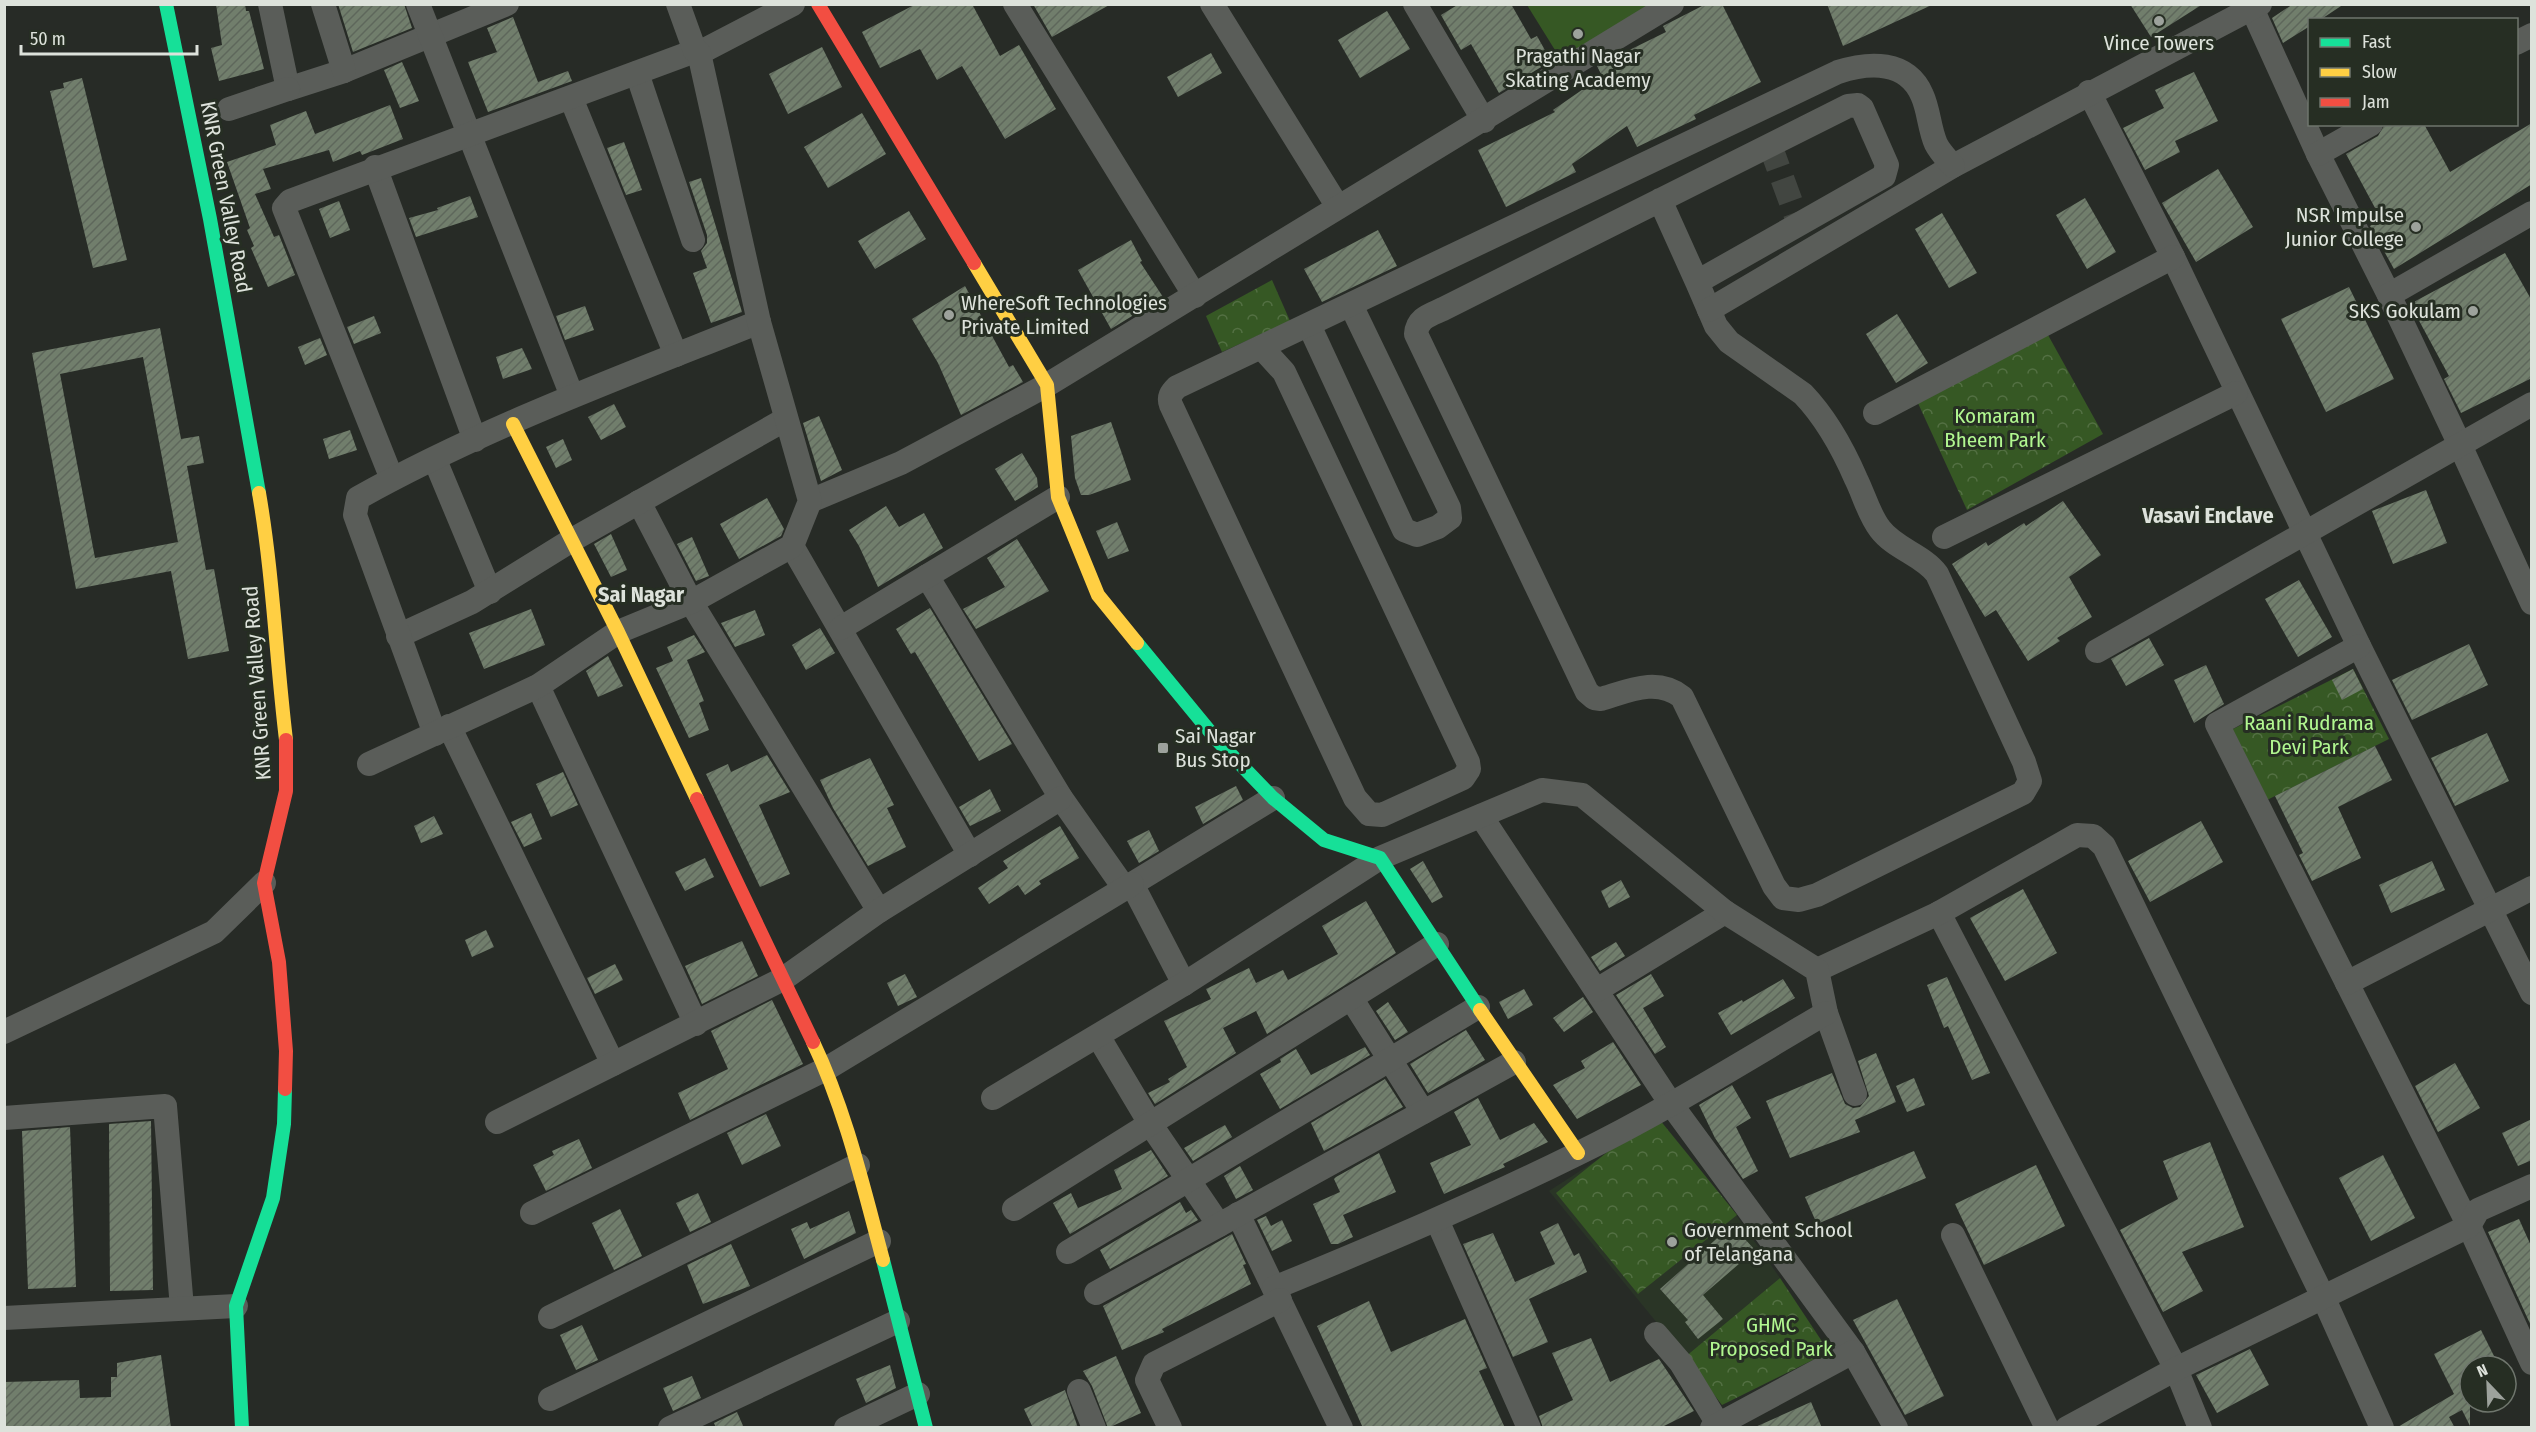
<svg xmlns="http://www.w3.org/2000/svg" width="2536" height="1432" font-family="'Fira Sans Condensed',sans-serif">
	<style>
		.built { fill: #2a3526 }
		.park { fill: url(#park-crowns) }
		.pitch { fill: #365824 }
		.building { fill: url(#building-hatch); fill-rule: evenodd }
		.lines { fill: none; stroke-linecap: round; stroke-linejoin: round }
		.street-tunnel { stroke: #424641; stroke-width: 24; stroke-dasharray: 24 12; stroke-linecap: butt }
		.street { stroke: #5a5d59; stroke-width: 24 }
		.fast { stroke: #16e098; stroke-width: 14 }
		.slow { stroke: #ffcf43; stroke-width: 14 }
		.jam { stroke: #f24e42; stroke-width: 14 }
		.poi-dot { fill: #9da29c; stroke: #262e23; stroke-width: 2 }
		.labels { text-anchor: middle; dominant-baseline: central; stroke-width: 6; stroke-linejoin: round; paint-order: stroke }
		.poi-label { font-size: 21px; fill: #dde2db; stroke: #262e23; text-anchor: start }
		.street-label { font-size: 21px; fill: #dde2db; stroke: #262e23 }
		.park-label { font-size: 21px; fill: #b1f790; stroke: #262e23 }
		.neighbourhood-label { font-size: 22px; font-weight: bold; fill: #dde2db; stroke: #262e23 }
	</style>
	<defs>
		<pattern id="park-crowns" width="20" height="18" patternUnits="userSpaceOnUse" patternTransform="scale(1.5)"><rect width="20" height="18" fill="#365824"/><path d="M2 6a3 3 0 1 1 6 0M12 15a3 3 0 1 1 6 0" fill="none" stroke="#537043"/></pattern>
		<pattern id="building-hatch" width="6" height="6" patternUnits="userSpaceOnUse" patternTransform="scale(1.5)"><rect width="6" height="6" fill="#717e6c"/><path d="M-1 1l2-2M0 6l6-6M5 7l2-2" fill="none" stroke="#5e675b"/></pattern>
	</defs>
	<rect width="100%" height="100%" fill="#272b26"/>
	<polygon class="built" points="1659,1120 1729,1205 1780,1278 1685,1357 1549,1191"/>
	<g class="park">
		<polygon points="1272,280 1290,321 1222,352 1206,316"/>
		<polygon points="2048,335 2103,434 1967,510 1917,401"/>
		<polygon points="2353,669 2389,739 2265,801 2229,731"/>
		<polygon points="1655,1114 1737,1215 1638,1294 1556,1193"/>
		<polygon points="1780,1278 1829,1352 1722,1405 1685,1357"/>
	</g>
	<polygon class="pitch" points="1527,5 1659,5 1563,63"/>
	<g class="building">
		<polygon points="216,4 245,4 246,11 249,11 264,69 219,81 211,48 222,45"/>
		<polygon points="338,4 404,4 412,28 353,52"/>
		<polygon points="916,4 972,4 1000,56 1019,45 1056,109 1005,139 962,66 937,80 920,49 880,68 862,32"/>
		<polygon points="1033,4 1111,4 1052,37"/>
		<polygon points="1459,4 1511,4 1531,39 1537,36 1551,61 1499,93 1471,44 1461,50 1441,15"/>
		<polygon points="1706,4 1722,4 1761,82 1694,115 1696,119 1637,147 1627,126 1572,164 1576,172 1506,207 1478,150 1555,112 1553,110 1602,76 1597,66 1666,32 1663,26"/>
		<polygon points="1827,4 1934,4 1843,46"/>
		<polygon points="2130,4 2203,4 2151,37"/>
		<polygon points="2293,4 2344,4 2320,20 2310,20 2310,26 2283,43 2272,18"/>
		<polygon points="1387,11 1410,49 1360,78 1338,40"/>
		<polygon points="513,17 538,82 568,71 572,81 488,112 468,62 497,52 487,28"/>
		<polygon points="822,47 842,87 788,114 769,74"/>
		<polygon points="1211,53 1222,73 1178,97 1167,77"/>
		<polygon points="402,62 419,101 400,108 384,70"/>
		<polygon points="2194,72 2218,121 2175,141 2180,152 2145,170 2123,128 2164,108 2155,90"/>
		<polygon points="82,78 127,260 93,268 50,91 64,88 63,83"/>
		<polygon points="390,105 403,139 362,155 360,151 333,162 329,150 263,169 271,189 255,194 274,237 279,235 295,275 268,287 251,248 254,246 247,230 250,228 227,162 276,145 270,125 306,111 315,134"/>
		<polygon points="862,113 886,154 828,188 804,147"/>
		<polygon points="2532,123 2532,184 2394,269 2370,226 2381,219 2346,154 2378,136 2385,124 2424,124 2450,172"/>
		<polygon points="624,142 642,190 626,195 607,148"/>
		<polygon points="2218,169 2253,227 2196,262 2162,203"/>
		<polygon points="701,178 742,312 711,323 693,273 707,268 701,251 707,243 707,235 689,182"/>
		<polygon points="470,196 478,217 416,237 409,218 438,210 437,208"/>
		<polygon points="2085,198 2116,252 2087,269 2056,215"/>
		<polygon points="339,201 350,230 330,238 319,209"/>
		<polygon points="909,211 926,239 875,269 858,241"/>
		<polygon points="1942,213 1977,273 1949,288 1915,229"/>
		<polygon points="1378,230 1397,266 1322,302 1304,269"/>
		<polygon points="1131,240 1142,261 1140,262 1163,297 1111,329 1078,270"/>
		<polygon points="2505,253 2532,301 2532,378 2461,413 2444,379 2449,376 2410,304"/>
		<polygon points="965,286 1009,367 1013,365 1023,382 961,415 938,363 912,319"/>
		<polygon points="2349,287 2394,379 2326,412 2281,319"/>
		<polygon points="585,306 594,330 565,340 556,316"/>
		<polygon points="1897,314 1928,363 1896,383 1866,334"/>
		<polygon points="374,316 381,333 354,344 347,327"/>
		<path d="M160,328L181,439L199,436L204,463L187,466L206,570L214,569L229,651L188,659L171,571L76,589L32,353ZM143,357L178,542L95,558L60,374Z"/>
		<polygon points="320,338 327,355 305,365 298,347"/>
		<polygon points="522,348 532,369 503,379 496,357"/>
		<polygon points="614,404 626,427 601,440 588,417"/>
		<polygon points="819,416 842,470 821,481 803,423"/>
		<polygon points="1111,422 1131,480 1089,495 1081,495 1075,478 1071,436"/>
		<polygon points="350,430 357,450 329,459 323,439"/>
		<polygon points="563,439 572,460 556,468 546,447"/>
		<polygon points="1022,453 1037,478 1038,487 1015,501 995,469"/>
		<polygon points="2426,490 2447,543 2393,564 2372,511"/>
		<polygon points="767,498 784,529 781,536 739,559 720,524"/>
		<polygon points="2063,501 2101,555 2069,577 2092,617 2057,638 2060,641 2028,661 1996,610 1985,617 1952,564 1986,542 1988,546 2024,523 2026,526"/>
		<polygon points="886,506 899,527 924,513 943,548 878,587 859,546 849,530"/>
		<polygon points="1117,522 1129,551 1108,559 1096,531"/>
		<polygon points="611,534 627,570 611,577 594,544"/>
		<polygon points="692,537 709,576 696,581 677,544"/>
		<polygon points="1017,539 1049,591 976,629 963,609 1005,587 987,558"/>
		<polygon points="2299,580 2332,637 2298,657 2265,599"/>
		<polygon points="930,608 1012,744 979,761 915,652 911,654 896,629"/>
		<polygon points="531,609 545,645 484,669 469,633"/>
		<polygon points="755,610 765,635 735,647 721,623"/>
		<polygon points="820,628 835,653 806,670 792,645"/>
		<polygon points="694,635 705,652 687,660 704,701 699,703 709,730 689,738 656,668 673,661 667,647"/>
		<polygon points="2149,638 2164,665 2126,686 2111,659"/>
		<polygon points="2469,644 2488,685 2412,720 2392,680"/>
		<polygon points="608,656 623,686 598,697 586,671"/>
		<polygon points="2206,665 2224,704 2194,723 2174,680"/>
		<polygon points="2353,669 2363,689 2342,700 2332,680"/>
		<polygon points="2487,733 2509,781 2455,806 2431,758"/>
		<polygon points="2375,746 2392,780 2338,807 2361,858 2312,881 2299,855 2303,853 2275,796"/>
		<polygon points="767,755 790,792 759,805 790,874 760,887 706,774 728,764 731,772"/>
		<polygon points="870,758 894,805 887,808 906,847 868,866 833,808 820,780"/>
		<polygon points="563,772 578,805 551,817 536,784"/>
		<polygon points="1236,786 1243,800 1203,824 1195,807"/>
		<polygon points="990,789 1001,811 970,826 959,807"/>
		<polygon points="531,813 542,839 524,847 511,822"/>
		<polygon points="434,816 443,834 421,843 414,826"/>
		<polygon points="2201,821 2223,862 2150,902 2128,861"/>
		<polygon points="1060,826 1079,858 1039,881 1041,884 1025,895 1018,885 989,904 978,888 1008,868 1003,861"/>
		<polygon points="1149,830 1159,851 1139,863 1127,841"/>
		<polygon points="705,858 714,877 685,891 675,872"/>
		<polygon points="1423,861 1443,897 1432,903 1410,869"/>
		<polygon points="2432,861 2445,890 2391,913 2379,885"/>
		<polygon points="1621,880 1630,897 1609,908 1601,891"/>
		<polygon points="2023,889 2057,953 2005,981 1970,918"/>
		<polygon points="1366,901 1396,953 1267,1034 1256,1011 1223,1028 1236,1053 1155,1104 1148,1093 1170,1082 1168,1079 1187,1067 1164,1021 1211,999 1206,989 1249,968 1256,983 1283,970 1288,980 1338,954 1322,926"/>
		<polygon points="486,930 494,947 472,957 465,940"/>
		<polygon points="742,941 758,976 702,1004 685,966"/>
		<polygon points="1616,942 1625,956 1600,971 1591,957"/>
		<polygon points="615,964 623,980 595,994 587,978"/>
		<polygon points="905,974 917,997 898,1006 887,983"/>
		<polygon points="1651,974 1664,996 1643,1008 1666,1047 1655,1054 1616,995"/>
		<polygon points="1947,977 1990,1073 1972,1080 1948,1026 1944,1028 1927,985"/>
		<polygon points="1783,979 1795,998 1731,1035 1718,1013 1742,1000 1743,1002"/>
		<polygon points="1524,989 1533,1005 1508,1019 1499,1002"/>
		<polygon points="1583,997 1593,1012 1564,1032 1553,1018"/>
		<polygon points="772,1000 803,1064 690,1120 678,1093 728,1069 711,1031"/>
		<polygon points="1388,1002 1408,1032 1395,1040 1376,1011"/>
		<polygon points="1466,1030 1485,1060 1428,1093 1410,1064"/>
		<polygon points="1613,1042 1641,1085 1577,1119 1553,1085 1585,1068 1581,1061"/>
		<polygon points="1365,1047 1370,1055 1280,1109 1260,1074 1281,1062 1280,1059 1296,1049 1311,1075"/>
		<polygon points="1876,1053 1896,1102 1855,1120 1860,1132 1790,1158 1766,1101 1832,1073 1845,1104 1853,1108 1860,1107 1869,1096 1858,1061"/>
		<polygon points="2455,1063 2480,1108 2438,1132 2415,1086"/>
		<polygon points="1914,1078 1925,1105 1907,1112 1896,1086"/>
		<polygon points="1385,1079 1403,1107 1324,1151 1311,1123"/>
		<polygon points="1732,1085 1751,1118 1736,1127 1758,1171 1743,1179 1715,1138 1699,1105"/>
		<polygon points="1478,1098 1500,1140 1534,1123 1548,1142 1503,1164 1505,1167 1444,1194 1430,1163 1471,1145 1454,1112"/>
		<polygon points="766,1114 781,1146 742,1165 727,1133"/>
		<polygon points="2532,1119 2532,1160 2518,1166 2502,1133"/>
		<polygon points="151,1121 153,1290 110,1291 109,1124"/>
		<polygon points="1225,1125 1232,1137 1193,1161 1184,1148"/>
		<polygon points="70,1127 76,1287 28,1289 22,1131"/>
		<polygon points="579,1139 592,1168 546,1191 533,1165 554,1155 552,1151"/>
		<polygon points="2210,1142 2244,1227 2182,1252 2203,1291 2163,1312 2120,1230 2178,1199 2163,1161"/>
		<polygon points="1151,1150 1168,1176 1070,1234 1053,1203 1071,1193 1078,1208 1122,1189 1114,1170"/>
		<polygon points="1914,1151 1926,1178 1817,1224 1805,1197"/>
		<polygon points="1379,1153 1396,1192 1343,1215 1353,1237 1338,1244 1331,1244 1313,1204 1340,1192 1334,1179 1336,1177"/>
		<polygon points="2383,1155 2415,1218 2371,1241 2339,1178"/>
		<polygon points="2036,1165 2065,1226 1984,1265 1955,1204"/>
		<polygon points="1240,1166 1253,1190 1236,1199 1224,1176"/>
		<polygon points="698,1193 711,1222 690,1232 676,1203"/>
		<polygon points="1180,1202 1186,1213 1191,1210 1198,1220 1110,1269 1100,1250"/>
		<polygon points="620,1209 642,1256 614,1270 592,1223"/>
		<polygon points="849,1211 856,1233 804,1259 791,1229 807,1222 810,1229"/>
		<polygon points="1266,1216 1271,1226 1282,1220 1292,1241 1272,1251 1257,1220"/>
		<polygon points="2519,1219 2532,1248 2532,1328 2488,1232"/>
		<polygon points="1558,1223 1574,1256 1579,1253 1587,1272 1529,1299 1548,1342 1513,1357 1463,1244 1493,1233 1515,1282 1555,1264 1540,1232"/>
		<polygon points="1732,1225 1755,1250 1703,1295 1723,1319 1698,1339 1685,1322 1688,1320 1660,1289"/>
		<polygon points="1232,1234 1246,1264 1243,1265 1251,1284 1162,1329 1164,1332 1122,1350 1103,1306"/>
		<polygon points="731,1244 750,1286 703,1304 687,1265"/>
		<polygon points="1897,1299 1944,1396 1905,1415 1853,1320"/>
		<polygon points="1369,1301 1391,1352 1465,1319 1487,1368 1479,1371 1505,1428 1363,1428 1317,1326"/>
		<polygon points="582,1325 598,1360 576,1370 560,1335"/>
		<polygon points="2481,1330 2499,1366 2470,1366 2470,1426 2462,1410 2449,1417 2455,1428 2396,1428 2454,1394 2434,1354"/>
		<polygon points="1591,1338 1610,1382 1659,1359 1694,1411 1660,1428 1543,1428 1539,1416 1573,1400 1552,1353"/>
		<polygon points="2250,1349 2269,1385 2217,1413 2196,1375"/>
		<polygon points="161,1355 171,1428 6,1428 4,1382 79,1380 80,1398 111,1397 111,1377 117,1377 117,1363"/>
		<polygon points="1116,1356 1141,1413 1108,1428 1092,1386 1083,1371"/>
		<polygon points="890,1365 896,1388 866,1403 856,1379"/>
		<polygon points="692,1376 701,1398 673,1411 663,1388"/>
		<polygon points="1065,1390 1078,1428 1033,1428 1024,1409"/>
		<polygon points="1811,1402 1822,1428 1753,1428"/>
		<polygon points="737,1412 744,1428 716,1428 714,1423"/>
	</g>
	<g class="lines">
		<polyline class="street-tunnel" points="1770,145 1799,224"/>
		<g class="street">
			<polyline points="270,4 288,89 344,71 507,4"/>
			<polyline points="323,4 344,71"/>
			<polyline points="418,4 572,396"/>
			<polyline points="1015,4 1195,296"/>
			<polyline points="1212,4 1338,207"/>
			<polyline points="1415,4 1484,121"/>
			<polyline points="2250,4 2318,154 2389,295 2460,445 2532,603"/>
			<polyline points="2516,43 2532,35"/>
			<polyline points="699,53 793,4"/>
			<polyline points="637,73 693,240"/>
			<polyline points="2089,92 2173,257 2359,646 2532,993"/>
			<polyline points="571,98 676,355"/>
			<polyline points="229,109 288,89"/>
			<polyline points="2318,154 2371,124"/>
			<polyline points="375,167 475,440"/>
			<path d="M1660,200L1697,282L1884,176L1887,165L1862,108L1858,105L1848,106L1443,309C1430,315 1417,318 1416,334L1587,692L1594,698L1601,699C1628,691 1657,677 1682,697L1774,886L1783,898L1799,900L1817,895L2023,793L2030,781L2024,762L1937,574C1923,555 1895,549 1880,529C1869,515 1864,495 1856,479C1843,449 1826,418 1803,394L1729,342L1716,326L1697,282"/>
			<polyline points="2389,295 2532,213"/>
			<polyline points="1709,310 1953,166 2260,4"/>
			<polyline points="1309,325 1404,530 1417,535 1438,527 1450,518 1449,508 1351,305"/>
			<path d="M1261,347L1284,372L1468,762L1469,769L1463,778L1382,815L1369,814L1355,798L1171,405C1168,397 1171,393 1177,387L1838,72C1869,62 1907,60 1922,95C1929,110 1929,128 1936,144C1940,152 1947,159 1953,166"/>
			<polyline points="1875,413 2173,257"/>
			<polyline points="435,460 490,592"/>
			<polyline points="392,479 284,208 290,201 695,51"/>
			<polyline points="810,501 901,463 1047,385 1672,4"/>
			<polyline points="639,502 691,602 879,911"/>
			<polyline points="1944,537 2236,393"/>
			<polyline points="792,546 970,855"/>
			<polyline points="927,576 1061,798 1125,889"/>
			<polyline points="841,628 1058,497"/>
			<polyline points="398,636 472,602 572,540 786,419"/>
			<polyline points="2359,646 2217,724 2469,1226 2532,1363"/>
			<polyline points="2097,651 2532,404"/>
			<polyline points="538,686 696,1024"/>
			<polyline points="449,726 613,1064"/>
			<path d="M435,734L355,515L358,498C485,427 624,376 759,322"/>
			<polyline points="369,764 538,686 618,632 691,602 792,546 810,501 759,322 699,53 695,51 678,4"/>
			<polyline points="1481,816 1671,1104 1853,1352 1896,1428"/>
			<polyline points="1939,913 2176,1369 2200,1428"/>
			<polyline points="1817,970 1939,913 2077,835 2093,836 2104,846 2324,1299 2382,1428"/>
			<polyline points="2347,983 2532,888"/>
			<polyline points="1184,984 1132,884 1273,798"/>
			<polyline points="1597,990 1725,912"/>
			<polyline points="1351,998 1423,1112"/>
			<polyline points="4,1032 214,932 264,883"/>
			<polyline points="1098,1036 1151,1125 1219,1225"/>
			<polyline points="993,1098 1184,984 1380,858 1542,790 1582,795 1725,912 1817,970 1826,1013 1855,1094"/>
			<polyline points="4,1118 165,1106 182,1308"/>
			<polyline points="497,1122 783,979 879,911 1061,798"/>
			<polyline points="1014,1209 1437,944"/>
			<polyline points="532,1213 826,1069 1132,884"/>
			<polyline points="1238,1214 1341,1428"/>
			<polyline points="1437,1220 1529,1428"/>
			<polyline points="1953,1235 2047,1428"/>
			<polyline points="1068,1252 1478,1007"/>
			<path d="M1274,1288C1376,1246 1478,1203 1577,1154C1663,1112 1744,1061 1826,1013"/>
			<polyline points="1096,1293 1514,1062"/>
			<polyline points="550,1317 858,1165"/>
			<polyline points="4,1318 236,1306"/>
			<polyline points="1656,1334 1681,1363 1718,1424"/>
			<polyline points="1079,1391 1094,1428"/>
			<polyline points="550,1399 879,1241"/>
			<polyline points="670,1428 898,1321"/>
			<polyline points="846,1428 918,1394"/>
			<polyline points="1170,1428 1147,1380 1154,1364 1280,1300"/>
			<polyline points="1712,1428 1853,1352"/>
			<polyline points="2067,1428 2176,1369 2469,1226 2478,1210 2532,1186"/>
		</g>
		<g class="fast">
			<polyline points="166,4 210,219 259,493"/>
			<polyline points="1137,643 1216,739 1273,798 1324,840 1380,858 1480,1010"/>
			<polyline points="883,1260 926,1428"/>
			<polyline points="242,1428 236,1306 273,1198 284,1124 285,1089"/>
		</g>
		<g class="slow">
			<polyline points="974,263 1047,385 1058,497 1098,595 1137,643"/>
			<polyline points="513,424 618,632 697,799"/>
			<path d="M259,493C273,574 276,657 286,740"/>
			<polyline points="1480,1010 1578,1153"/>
			<path d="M813,1042C846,1111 863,1186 883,1260"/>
		</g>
		<g class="jam">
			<polyline points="818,4 974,263"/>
			<polyline points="697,799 813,1042"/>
			<polyline points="285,1089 286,1051 279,962 264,883 286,791 286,740"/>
		</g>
	</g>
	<g class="poi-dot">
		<circle cx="2159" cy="21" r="6"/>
		<circle cx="1578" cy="34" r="6"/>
		<circle cx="2416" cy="227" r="6"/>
		<circle cx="2473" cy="311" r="6"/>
		<circle cx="949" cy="315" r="6"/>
		<rect x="1157" y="742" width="12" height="12" rx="3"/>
		<circle cx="1672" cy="1242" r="6"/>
	</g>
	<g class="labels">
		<g class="poi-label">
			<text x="2159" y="43" text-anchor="middle">Vince Towers</text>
			<text x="1578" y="56" text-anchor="middle">Pragathi Nagar<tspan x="1578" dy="24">Skating Academy</tspan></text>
			<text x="2404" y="215" text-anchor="end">NSR Impulse<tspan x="2404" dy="24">Junior College</tspan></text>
			<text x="961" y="303">WhereSoft Technologies<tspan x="961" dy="24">Private Limited</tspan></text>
			<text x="2461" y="311" text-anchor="end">SKS Gokulam</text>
			<text x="1175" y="736">Sai Nagar<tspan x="1175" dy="24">Bus Stop</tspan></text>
			<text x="1684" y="1230">Government School<tspan x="1684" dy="24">of Telangana</tspan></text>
		</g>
		<g class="street-label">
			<text transform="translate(226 197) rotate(79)">KNR Green Valley Road</text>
			<text transform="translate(257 683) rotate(-94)">KNR Green Valley Road</text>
		</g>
		<g class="park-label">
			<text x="1995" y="416">Komaram<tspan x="1995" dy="24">Bheem Park</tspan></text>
			<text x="2309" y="723">Raani Rudrama<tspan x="2309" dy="24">Devi Park</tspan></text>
			<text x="1771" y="1325">GHMC<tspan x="1771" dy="24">Proposed Park</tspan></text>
		</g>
		<g class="neighbourhood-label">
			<text x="2208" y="515">Vasavi Enclave</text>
			<text x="641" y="594">Sai Nagar</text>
		</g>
	</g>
	<rect width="2536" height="1432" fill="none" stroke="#dde2db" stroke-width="12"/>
	<rect x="2308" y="18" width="210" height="108" fill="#262e23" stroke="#6f766d" stroke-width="1.5"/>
	<rect x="2320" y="38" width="30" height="9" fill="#16e098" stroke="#6f766d" stroke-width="1.5"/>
	<text x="2362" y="48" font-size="18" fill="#dde2db">Fast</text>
	<rect x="2320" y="68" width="30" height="9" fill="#ffcf43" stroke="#6f766d" stroke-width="1.5"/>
	<text x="2362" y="78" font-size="18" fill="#dde2db">Slow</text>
	<rect x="2320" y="98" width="30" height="9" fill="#f24e42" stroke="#6f766d" stroke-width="1.5"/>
	<text x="2362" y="108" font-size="18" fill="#dde2db">Jam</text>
	<g transform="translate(2488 1384) rotate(337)"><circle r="28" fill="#262e23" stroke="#6f766d" stroke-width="1.5"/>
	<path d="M0-4.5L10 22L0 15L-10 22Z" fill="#9da29c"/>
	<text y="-9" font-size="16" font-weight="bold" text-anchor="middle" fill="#dde2db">N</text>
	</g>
	<path d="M21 45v9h176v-9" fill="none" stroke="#dde2db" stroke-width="3"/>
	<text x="30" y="45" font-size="18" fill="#dde2db" stroke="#262e23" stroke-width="4.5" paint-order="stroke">50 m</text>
</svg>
